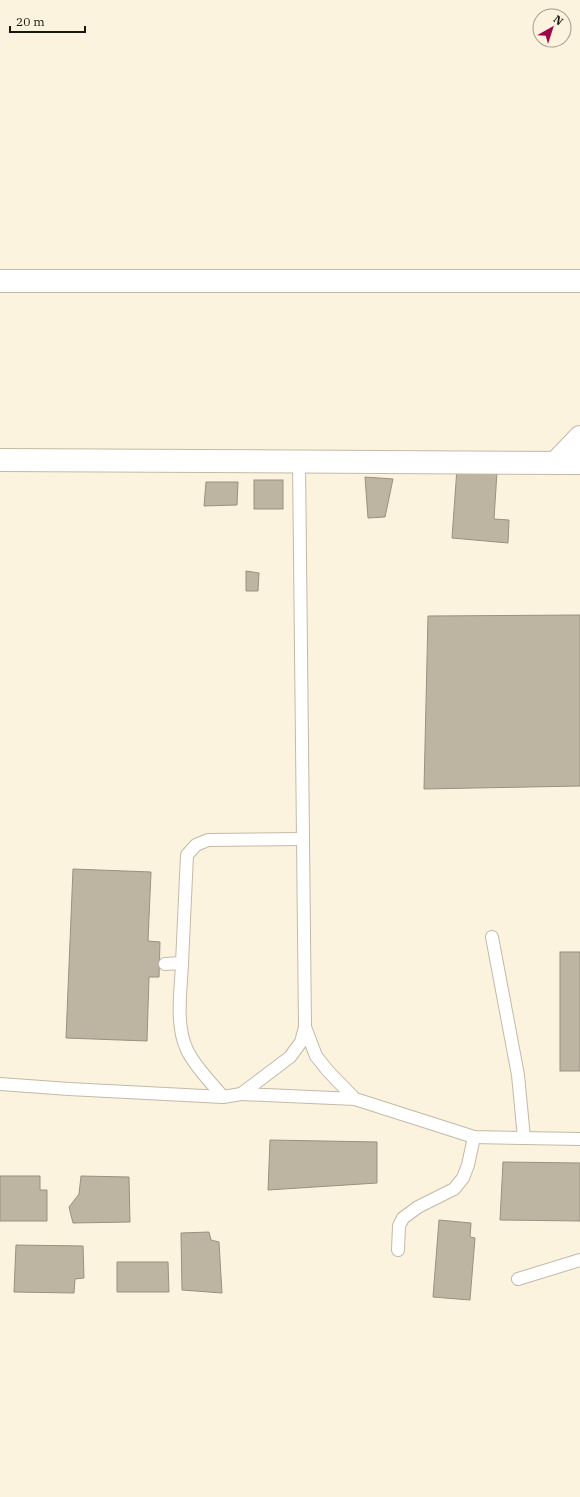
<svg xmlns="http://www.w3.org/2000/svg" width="580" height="1497" font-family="'IBM Plex Serif',serif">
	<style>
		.building { fill: #bdb5a2; stroke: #98917f }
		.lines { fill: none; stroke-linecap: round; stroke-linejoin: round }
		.lane-casing { stroke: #c2baa7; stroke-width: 14 }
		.street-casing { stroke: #c2baa7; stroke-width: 24 }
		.lane { stroke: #fff; stroke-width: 12 }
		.street { stroke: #fff; stroke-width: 22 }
	</style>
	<rect width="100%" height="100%" fill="#fcf3df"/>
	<g class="building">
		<polygon points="457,468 497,472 494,519 509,520 508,543 452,538"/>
		<polygon points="365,477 393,479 385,517 368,518"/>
		<rect x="254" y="480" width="29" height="29"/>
		<polygon points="206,482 238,482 237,505 204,506"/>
		<polygon points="246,571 259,573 258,591 246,591"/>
		<polygon points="580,615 580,786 424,789 428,616"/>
		<polygon points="73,869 151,872 148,941 160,942 159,977 149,977 147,1041 66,1038"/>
		<rect x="560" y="952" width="20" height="119"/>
		<polygon points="270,1140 377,1142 377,1183 268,1190"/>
		<polygon points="503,1162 580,1163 580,1221 500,1220"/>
		<polygon points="0,1176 40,1176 40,1190 47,1190 47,1221 0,1221"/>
		<polygon points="81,1176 129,1177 130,1222 73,1223 69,1207 79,1194"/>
		<polygon points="439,1220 471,1223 470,1237 475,1238 470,1300 433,1297"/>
		<polygon points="209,1232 211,1240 219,1242 222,1293 182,1290 181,1233"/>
		<polygon points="16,1245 83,1246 84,1278 75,1279 74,1293 14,1292"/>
		<polygon points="117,1262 168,1262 169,1292 117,1292"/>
	</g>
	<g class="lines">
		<g class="lane-casing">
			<g id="lane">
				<polyline points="299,461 305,1027 301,1042 290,1057 241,1094 355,1099 474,1137 580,1139"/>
				<polyline points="492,937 518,1075 524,1138"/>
				<polyline points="182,963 187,855 196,845 208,840 303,839"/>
				<path d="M165,964L182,963C181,990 175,1025 187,1050C195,1067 211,1082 223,1097"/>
				<polyline points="305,1027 316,1056 328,1071 355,1099"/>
				<polyline points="0,1084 69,1089 223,1097 241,1094"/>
				<polyline points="398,1250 399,1226 403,1218 418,1207 454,1189 463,1178 468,1165 474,1137"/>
				<polyline points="518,1279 580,1260"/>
			</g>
		</g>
		<g class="street-casing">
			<g id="street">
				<polyline points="0,281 580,281"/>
				<polyline points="0,460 580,463"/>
				<polyline points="555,463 580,437"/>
			</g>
		</g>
		<use href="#lane" class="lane"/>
		<use href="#street" class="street"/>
	</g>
	<g transform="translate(552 28) rotate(39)"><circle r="19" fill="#fcf3df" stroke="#a19b8c"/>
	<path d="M0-3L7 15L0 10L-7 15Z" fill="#a00548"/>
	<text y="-6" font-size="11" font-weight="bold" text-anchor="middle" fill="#19160f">N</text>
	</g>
	<path d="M10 26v6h75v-6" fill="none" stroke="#19160f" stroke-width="2"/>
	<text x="16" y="26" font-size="12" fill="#19160f" stroke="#fcf3df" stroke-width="3" paint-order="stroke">20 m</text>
</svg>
